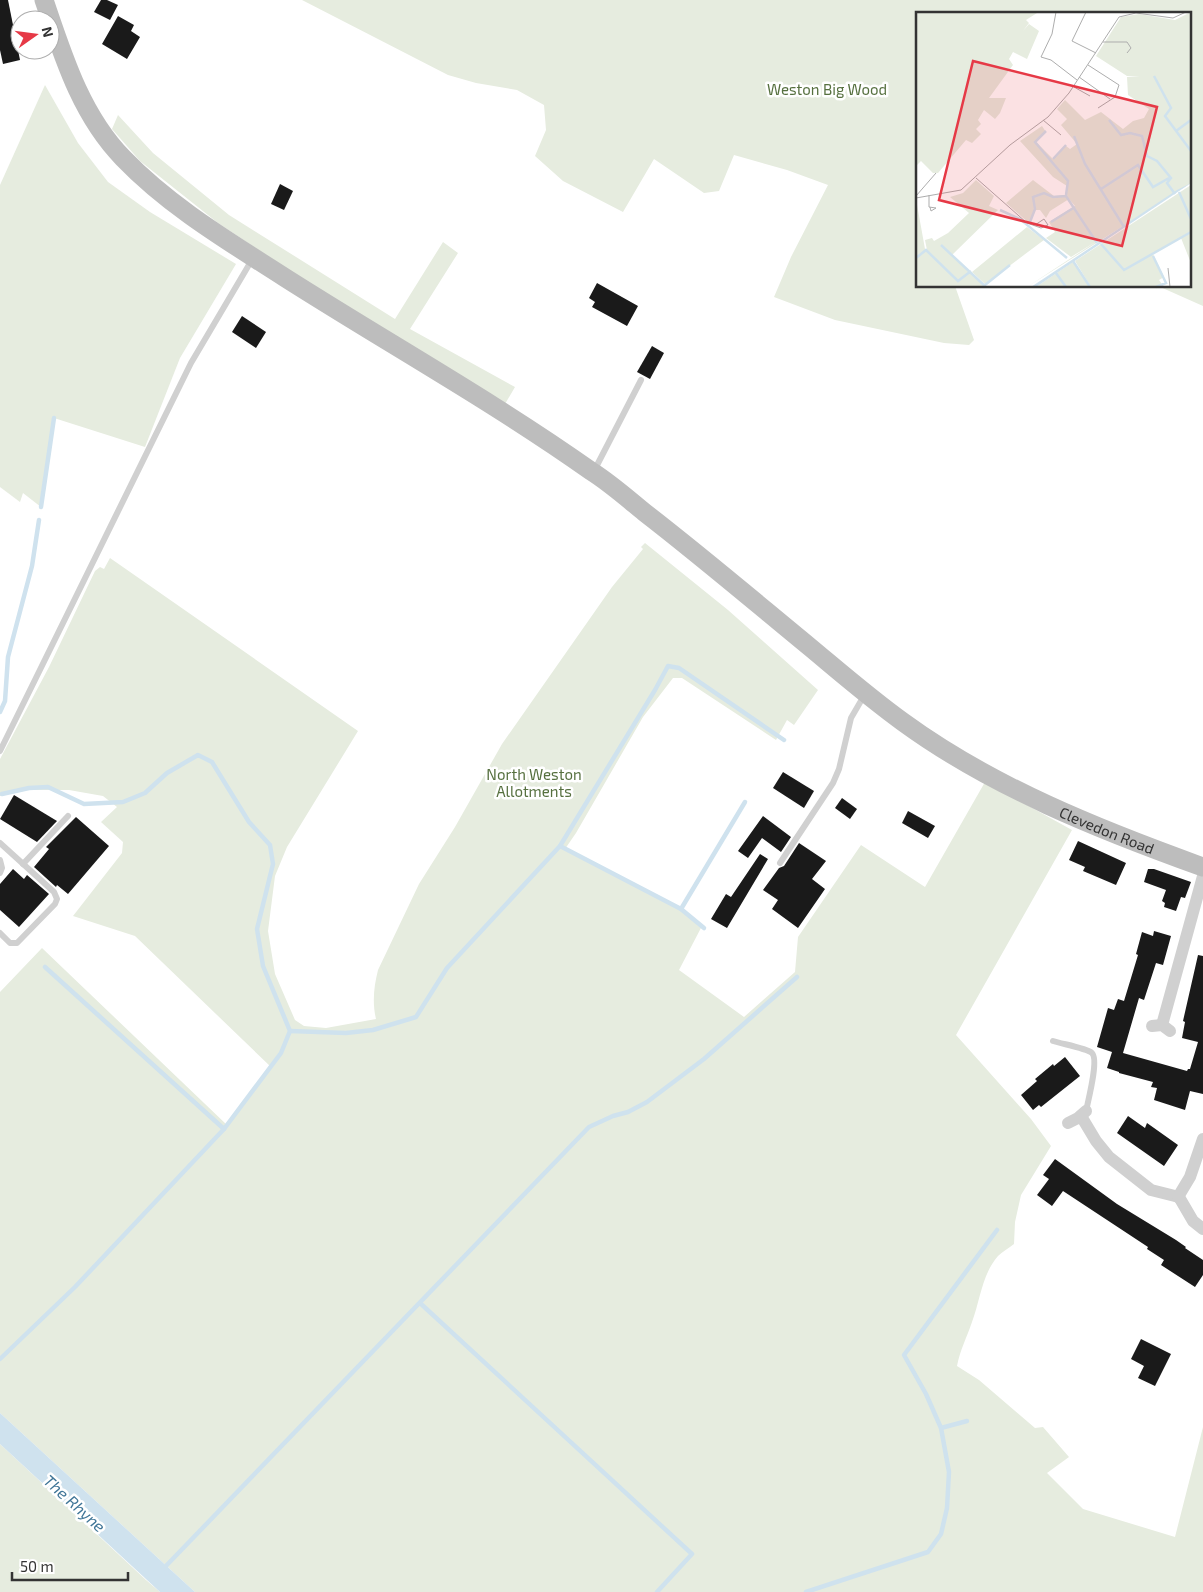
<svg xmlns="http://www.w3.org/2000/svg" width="1203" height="1592" font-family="'Exo 2',sans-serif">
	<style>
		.green { fill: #e6ecdf }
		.water { fill: #cfe2ee }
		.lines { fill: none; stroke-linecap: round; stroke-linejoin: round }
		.stream { stroke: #cfe2ee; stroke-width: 4.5 }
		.building { fill: #1a1a1a }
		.lane { stroke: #d0d0d0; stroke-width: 6 }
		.street { stroke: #d0d0d0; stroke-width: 12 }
		.secondary { stroke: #bdbdbd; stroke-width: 19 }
		.labels { text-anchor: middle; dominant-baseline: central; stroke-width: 5; stroke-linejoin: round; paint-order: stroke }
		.park-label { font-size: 15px; fill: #56703f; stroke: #fff }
		.street-label { font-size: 15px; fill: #333; stroke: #fff }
		.water-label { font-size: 16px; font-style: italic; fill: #3f7597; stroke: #fff }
		.inset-river { fill: none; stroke: #cfe2ee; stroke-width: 2.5 }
		.inset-road { fill: none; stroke: #adadad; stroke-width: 1 }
		.view { fill: #e63946; fill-opacity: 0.15; stroke: #e63946; stroke-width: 2.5 }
		.inset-edge { fill: none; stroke: #333; stroke-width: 2.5 }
	</style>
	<rect width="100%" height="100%" fill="#fff"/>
	<g class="green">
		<polygon points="302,0 1203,0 1203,306 1158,286 1189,286 1189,14 917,14 917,286 955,286 974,340 969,345 944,343 835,320 774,297 791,257 828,185 787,170 734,155 719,191 704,193 654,159 623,212 563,181 535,156 546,130 544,105 517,90 476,83 448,75"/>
		<polygon points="45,85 78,143 108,182 150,212 236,264 180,358 145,447 54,418 41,507 23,493 20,502 0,487 0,185"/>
		<polygon points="118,115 153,153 229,215 395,319 443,242 458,253 410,329 515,387 505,404 293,273 218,223 140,161 112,129"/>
		<path d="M645,543L728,610L818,690L794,725L787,720L776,740L682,678H673L643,717L576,833L565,849L681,909L702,926L679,970L744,1017L795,972L798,937L861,845L925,887L985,782L1072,830L956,1035L1031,1119L1051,1146L1021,1195L1015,1222L1014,1244C1009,1248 1002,1252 998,1256C982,1274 980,1301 972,1322C967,1337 960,1350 957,1366L979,1380L1035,1428L1043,1427L1069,1457L1047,1473L1083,1509L1175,1537L1203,1427V1592H195L0,1413V992L42,948L227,1125L271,1067L135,936L73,916L122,853L123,842L101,822L117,807L103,796L69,790H28L0,796V759L49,667L95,571L100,567L104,569L110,558L358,731L287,847L275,876L268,931L275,974L295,1020L304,1026L326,1028L376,1019C372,1002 374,986 378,970L419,884L455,827L502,744L612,587L643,549L641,547Z"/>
		<polygon points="0,1444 146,1580 160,1592 0,1592"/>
	</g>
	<polygon class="water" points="0,1413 195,1592 160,1592 0,1444"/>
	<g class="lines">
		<g class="stream">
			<polyline points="41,507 54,418"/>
			<polyline points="0,712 5,701 8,657 32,566 39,520"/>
			<polyline points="560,846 681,909 704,928"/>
			<polyline points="681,909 745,802"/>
			<polyline points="45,967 224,1129"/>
			<polyline points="290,1031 346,1033 373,1030 416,1017 447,968 560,846 655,690 668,666 679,668 784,740"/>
			<polyline points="420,1303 692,1554 657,1592"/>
			<polyline points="0,1359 75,1287 224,1129 281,1053 290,1031 263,966 257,929 273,864 270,845 249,822 212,762 198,755 167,773 145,793 123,802 84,804 48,787 29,788 2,794"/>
			<polyline points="941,1428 967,1421"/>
			<polyline points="164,1568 589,1127 613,1116 628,1112 647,1102 704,1059 797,977"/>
			<polyline points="806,1592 928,1552 941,1534 947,1508 949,1472 941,1428 926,1394 904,1355 997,1230"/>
		</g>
	</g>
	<g class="building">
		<polygon points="0,0 8,0 20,60 3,64 0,50"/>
		<polygon points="101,0 107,0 118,5 110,20 94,12"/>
		<polygon points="118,16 134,25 131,31 140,37 127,59 102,44"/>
		<polygon points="280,184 293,191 284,210 271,204"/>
		<polygon points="597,283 638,306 627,326 592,307 595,302 589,298"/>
		<polygon points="242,316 266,332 256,348 232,332"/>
		<polygon points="652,346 664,353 650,379 637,372"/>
		<polygon points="783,772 814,791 804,808 773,788"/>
		<polygon points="14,795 57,821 37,842 0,819"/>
		<polygon points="842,798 857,809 850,819 835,808"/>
		<polygon points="908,811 935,826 928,838 902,823"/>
		<polygon points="763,816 791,837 781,852 762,838 748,858 738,851"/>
		<polygon points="76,817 109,846 68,894 57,885 56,887 34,867 49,849 46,847"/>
		<polygon points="1078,841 1126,863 1116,885 1083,871 1085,867 1069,860"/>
		<polygon points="799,843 826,861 812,879 825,889 798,928 772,909 778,900 763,890 779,868 784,866"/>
		<polygon points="760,854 768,859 727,928 711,919 726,894 731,897"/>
		<polygon points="13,869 24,879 27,875 49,894 19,927 0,910 0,884"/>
		<polygon points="1148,869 1154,869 1191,882 1185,898 1181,897 1176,911 1164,907 1165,903 1162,901 1166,890 1144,882"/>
		<polygon points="1154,931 1171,936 1163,965 1156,963 1144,1000 1139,998 1123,1053 1187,1071 1188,1069 1190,1069 1198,1042 1182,1038 1185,1022 1183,1021 1198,955 1203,956 1203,1094 1190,1091 1185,1110 1154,1100 1157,1088 1151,1087 1153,1082 1119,1073 1119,1072 1107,1068 1112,1052 1097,1047 1108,1008 1114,1010 1118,999 1124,1001 1138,955 1136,954 1142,932 1153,936"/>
		<polygon points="1065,1057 1080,1076 1041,1107 1039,1105 1033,1110 1021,1095 1037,1081 1035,1079 1053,1064 1054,1066"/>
		<polygon points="1128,1116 1145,1128 1147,1123 1178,1145 1164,1166 1117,1133"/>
		<polygon points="1055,1159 1117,1204 1176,1240 1186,1247 1185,1248 1203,1260 1203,1275 1195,1287 1161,1265 1164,1260 1147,1249 1148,1247 1063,1191 1052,1206 1037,1195 1049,1179 1043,1175"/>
		<polygon points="1141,1339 1171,1354 1155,1386 1138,1378 1144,1366 1131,1359"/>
	</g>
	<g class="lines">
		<g class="lane">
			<polyline points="594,471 641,380"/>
			<polyline points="0,751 191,363 253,258"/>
			<polyline points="0,843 54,892 57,899 55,904 17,943 10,943 0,933"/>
			<polyline points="0,860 2,868 0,873"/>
			<polyline points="780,863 833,783 839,769 851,718 865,694"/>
			<polyline points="23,864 68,816"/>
			<path d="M1053,1041C1062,1044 1086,1048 1092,1053C1099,1060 1088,1101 1086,1111"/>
		</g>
		<g class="street">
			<polyline points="1162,1025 1203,876"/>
			<polyline points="1152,1026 1162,1025 1170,1031"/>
			<polyline points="1081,1116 1096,1141 1109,1157 1151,1190 1179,1197 1193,1221 1203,1229"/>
			<polyline points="1068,1123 1078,1118 1086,1111"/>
			<polyline points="1178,1197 1190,1177 1203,1139"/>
		</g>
		<path class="secondary" id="s1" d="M44,0C63,56 81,115 123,158C169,206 228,241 284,277C386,342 492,401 591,471C610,483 627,498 644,512C701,556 755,602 811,648C841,673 871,699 903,722C992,787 1100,830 1203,867"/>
	</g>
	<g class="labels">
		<g class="park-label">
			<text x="827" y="89">Weston Big Wood</text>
			<text x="534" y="774">North Weston<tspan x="534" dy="17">Allotments</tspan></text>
		</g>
		<g class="street-label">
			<text stroke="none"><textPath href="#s1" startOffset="1374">Clevedon Road</textPath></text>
		</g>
		<g class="water-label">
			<text transform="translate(75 1503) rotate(42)">The Rhyne</text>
		</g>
	</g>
	<g transform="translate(916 12)">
		<rect width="275" height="275" fill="#fff"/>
		<path d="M0,0L121,1L110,8L113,11L107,19L113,12L123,19L111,47L97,40L93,47L97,53L73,86H90L84,101L79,107L68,98L62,108L65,112L60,117L65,122L56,131L50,128L22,161H17L5,149L0,154ZM275,0V171L111,275L181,229L155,245L130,226L139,220L133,210L159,194L153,187L134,199L130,206L124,198H119L114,212L90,191L117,168L138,184L149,183L151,180V174L137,165L104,129L126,114L130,120L120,130L137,147L150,134L154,137L161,132L145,113L151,107L141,97L149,88L169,108L185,100L207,117L217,109L228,106L233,97L212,83L211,65L224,64H211L180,44L205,5L223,2L259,8ZM60,168L78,184L73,194L82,198L36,243L70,275H0V187L9,237L42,270L53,261L42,268L11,238L9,228L16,226L18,229L32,221L53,201L34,185L47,181ZM275,173V219L237,242L248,265L243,268L248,275H175L159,249ZM111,215L128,228L69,272L56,260ZM275,221V251L265,226ZM157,250L174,275H120Z" fill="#e6ecdf"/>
		<path d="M275,171L120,275H115L261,178Z" fill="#cfe2ee"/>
		<path class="inset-river" d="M238,64L255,96L249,104L275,139M193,108L205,123L214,121L226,124L231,144L241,149L255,166L251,171L259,182M130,119L119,130L152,169L150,183M260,119L275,108M158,124L169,152L208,215M137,147L150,133M185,177L222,153L237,175L253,166M263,180L275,207M84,198L104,207L151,246M114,210L119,197L117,185L128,181L137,185L150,184L181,231M135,210L159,195M185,232L208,258L275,220M25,233L70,275M237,244L250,271L240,275M0,246L10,238L42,269L55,259M157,249L174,275M140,261L150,275M69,273L94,253"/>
		<path class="inset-road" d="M140,0L136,22L125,45L135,48L161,68M170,0L156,29L180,41M187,30H211L215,36L211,41M172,53L203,73L199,85L182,96M163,65L194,87M158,75L174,84M127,108L145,123M60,166L111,211L125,216L132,213L128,207L119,213M13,183V195L20,196L15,199L14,195M0,184L20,161M0,186L45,178L94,133L132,105L153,81L203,5L220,1L257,6L270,0M252,256L254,275"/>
		<path class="view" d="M57,49L241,95L206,234L23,188Z"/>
		<rect width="275" height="275" class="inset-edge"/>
	</g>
	<g transform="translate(35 35) rotate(76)"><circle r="24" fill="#ffffff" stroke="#adadad"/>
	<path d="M0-4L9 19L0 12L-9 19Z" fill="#e63946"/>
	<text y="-8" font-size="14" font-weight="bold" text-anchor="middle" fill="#333333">N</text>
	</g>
	<path d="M12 1572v8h116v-8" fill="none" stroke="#333333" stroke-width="2.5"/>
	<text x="20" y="1572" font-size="15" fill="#333333" stroke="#ffffff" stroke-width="4" paint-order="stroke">50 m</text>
</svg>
